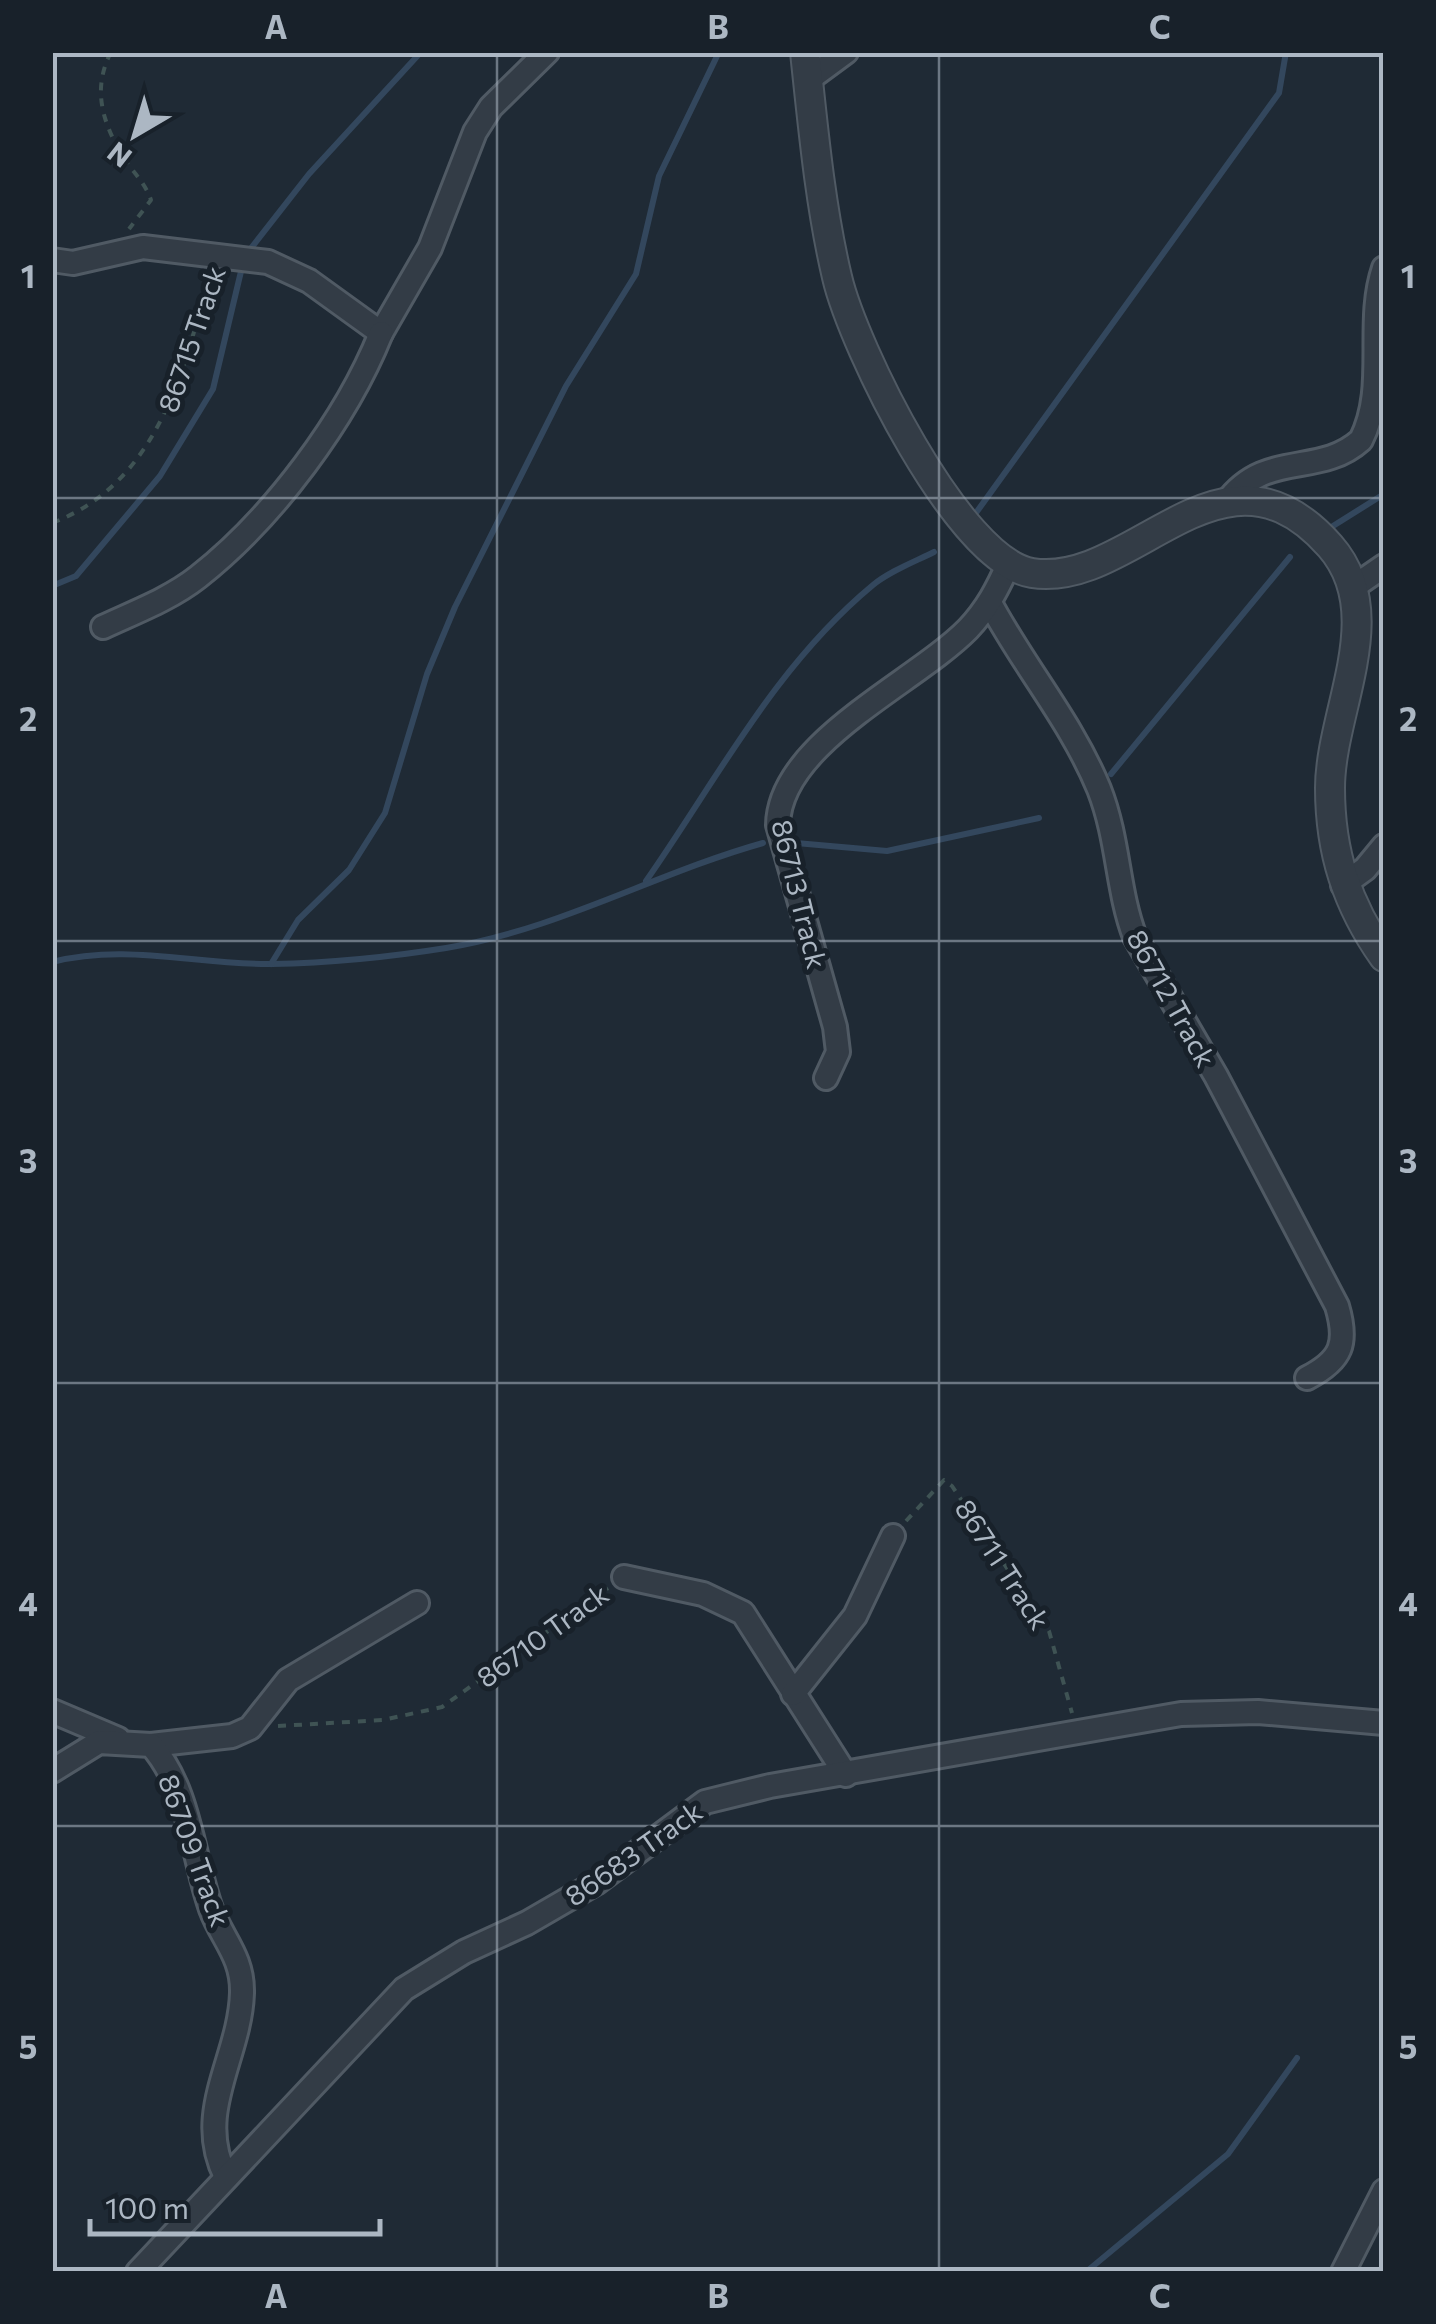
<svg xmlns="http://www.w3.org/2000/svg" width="1436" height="2324" font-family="Commissioner,sans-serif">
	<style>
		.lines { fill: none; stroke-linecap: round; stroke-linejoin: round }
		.stream { stroke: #33475d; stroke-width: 6 }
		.minor-casing { stroke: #505a64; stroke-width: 28 }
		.tertiary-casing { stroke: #505a64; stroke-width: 32 }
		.path { stroke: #3f5354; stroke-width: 4; stroke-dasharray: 8 8; stroke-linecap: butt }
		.minor { stroke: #333c46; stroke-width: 22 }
		.tertiary { stroke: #333c46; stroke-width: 28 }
		.grid { fill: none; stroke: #acb7c3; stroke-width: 2.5; stroke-opacity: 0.55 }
		.labels { text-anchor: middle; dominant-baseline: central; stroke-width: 10; stroke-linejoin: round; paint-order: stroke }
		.street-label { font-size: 28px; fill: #acb7c3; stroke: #18212a }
		.neatline { fill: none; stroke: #acb7c3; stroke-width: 4 }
		.grid-label { font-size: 32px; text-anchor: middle; font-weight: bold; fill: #acb7c3 }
	</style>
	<rect width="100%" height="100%" fill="#1f2a35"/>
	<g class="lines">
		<g class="stream">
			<polyline points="248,252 309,174 421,52"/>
			<polyline points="973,517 1279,93 1286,52"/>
			<polyline points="1333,526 1384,494"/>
			<polyline points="52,586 76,576 160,476 213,389 243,263"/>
			<polyline points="1111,774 1290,557"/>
			<polyline points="796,843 887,851 1039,818"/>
			<path d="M646,881C718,778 775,666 873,585C890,571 914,562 934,552"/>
			<path d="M52,962C127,943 196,965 272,964C328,963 390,957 446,948C557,930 656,873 763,843"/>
			<polyline points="271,964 298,920 349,870 385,813 427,674 455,607 566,386 636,274 659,176 719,52"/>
			<polyline points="1086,2272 1228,2154 1297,2058"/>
		</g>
		<g class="minor-casing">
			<g id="minor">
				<polyline points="808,80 846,52"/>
				<polyline points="52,260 73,263 143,247 268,262 309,281 381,333 430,248 475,132 491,107 547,52"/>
				<path d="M1226,503C1265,449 1319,478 1361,440C1388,387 1365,324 1384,268"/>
				<polyline points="1352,588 1384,566"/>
				<path d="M990,603C1024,667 1071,721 1099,789C1119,840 1117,890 1135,937L1216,1076L1337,1306C1348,1343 1342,1360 1307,1378"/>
				<path d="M103,627C135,612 170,599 198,577C273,518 346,420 381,333"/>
				<polyline points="1343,885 1365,869 1384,846"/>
				<path d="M826,1078L838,1052L835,1027L778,825C779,743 915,683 968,629C987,609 998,588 1009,563"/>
				<polyline points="624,1577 703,1594 743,1613 846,1775"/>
				<polyline points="793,1694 855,1616 893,1536"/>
				<polyline points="52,1711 118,1739"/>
				<polyline points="151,1745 232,1736 250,1728 288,1680 417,1603"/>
				<path d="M52,1771L99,1742L151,1745C190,1789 192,1855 211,1909C222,1939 243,1957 242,1993C240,2058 193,2112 226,2177"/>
				<polyline points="138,2272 404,1989 464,1952 527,1923 596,1883 705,1802 770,1786 1181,1714 1258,1712 1384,1723"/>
				<polyline points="1343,2272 1384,2191"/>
			</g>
		</g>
		<g class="tertiary-casing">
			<path id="tertiary" d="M805,52C813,127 820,205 837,277C853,346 958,561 1032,573C1134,589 1222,424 1330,546C1390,614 1330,711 1330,788C1330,852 1347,905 1384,957"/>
		</g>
		<g class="path">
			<path d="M111,52C93,87 101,118 120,152C130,170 144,180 151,200L129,229"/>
			<path d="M52,523C158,483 184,371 210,273"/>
			<polyline points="906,1521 944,1480 952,1486 1049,1631 1072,1713"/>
			<polyline points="278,1726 383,1720 442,1707 608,1588"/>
		</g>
		<use href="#minor" class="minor"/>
		<use href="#tertiary" class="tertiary"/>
	</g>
	<path class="grid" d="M497,52V2272M939,52V2272M52,498H1384M52,941H1384M52,1383H1384M52,1826H1384"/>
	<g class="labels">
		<g class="street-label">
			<text transform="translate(191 339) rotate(-71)">86715 Track</text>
			<text transform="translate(800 894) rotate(76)">86713 Track</text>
			<text transform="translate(1172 998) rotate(61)">86712 Track</text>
			<text transform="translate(1003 1564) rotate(57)">86711 Track</text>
			<text transform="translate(542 1635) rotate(-36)">86710 Track</text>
			<text transform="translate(195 1850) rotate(70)">86709 Track</text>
			<text transform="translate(633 1853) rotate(-35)">86683 Track</text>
		</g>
	</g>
	<rect width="1436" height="2324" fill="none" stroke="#18212a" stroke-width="110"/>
	<g transform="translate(135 135) rotate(218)" stroke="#18212a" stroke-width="8" paint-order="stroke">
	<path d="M0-8L18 38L0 25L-18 38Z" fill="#acb7c3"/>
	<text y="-15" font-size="28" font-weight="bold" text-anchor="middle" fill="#acb7c3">N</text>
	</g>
	<path d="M90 2219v15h290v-15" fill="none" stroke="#acb7c3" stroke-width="5"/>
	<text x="105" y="2219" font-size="30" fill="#acb7c3" stroke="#18212a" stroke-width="8" paint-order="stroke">100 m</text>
	<rect x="55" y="55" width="1326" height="2214" class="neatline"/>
	<g class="grid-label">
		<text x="276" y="39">A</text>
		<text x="718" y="39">B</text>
		<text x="1160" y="39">C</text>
		<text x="28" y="288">1</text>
		<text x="1408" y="288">1</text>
		<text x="28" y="731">2</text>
		<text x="1408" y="731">2</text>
		<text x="28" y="1173">3</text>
		<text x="1408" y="1173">3</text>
		<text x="28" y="1616">4</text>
		<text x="1408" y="1616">4</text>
		<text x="28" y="2059">5</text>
		<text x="1408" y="2059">5</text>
		<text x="276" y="2308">A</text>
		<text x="718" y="2308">B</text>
		<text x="1160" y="2308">C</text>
	</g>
</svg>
